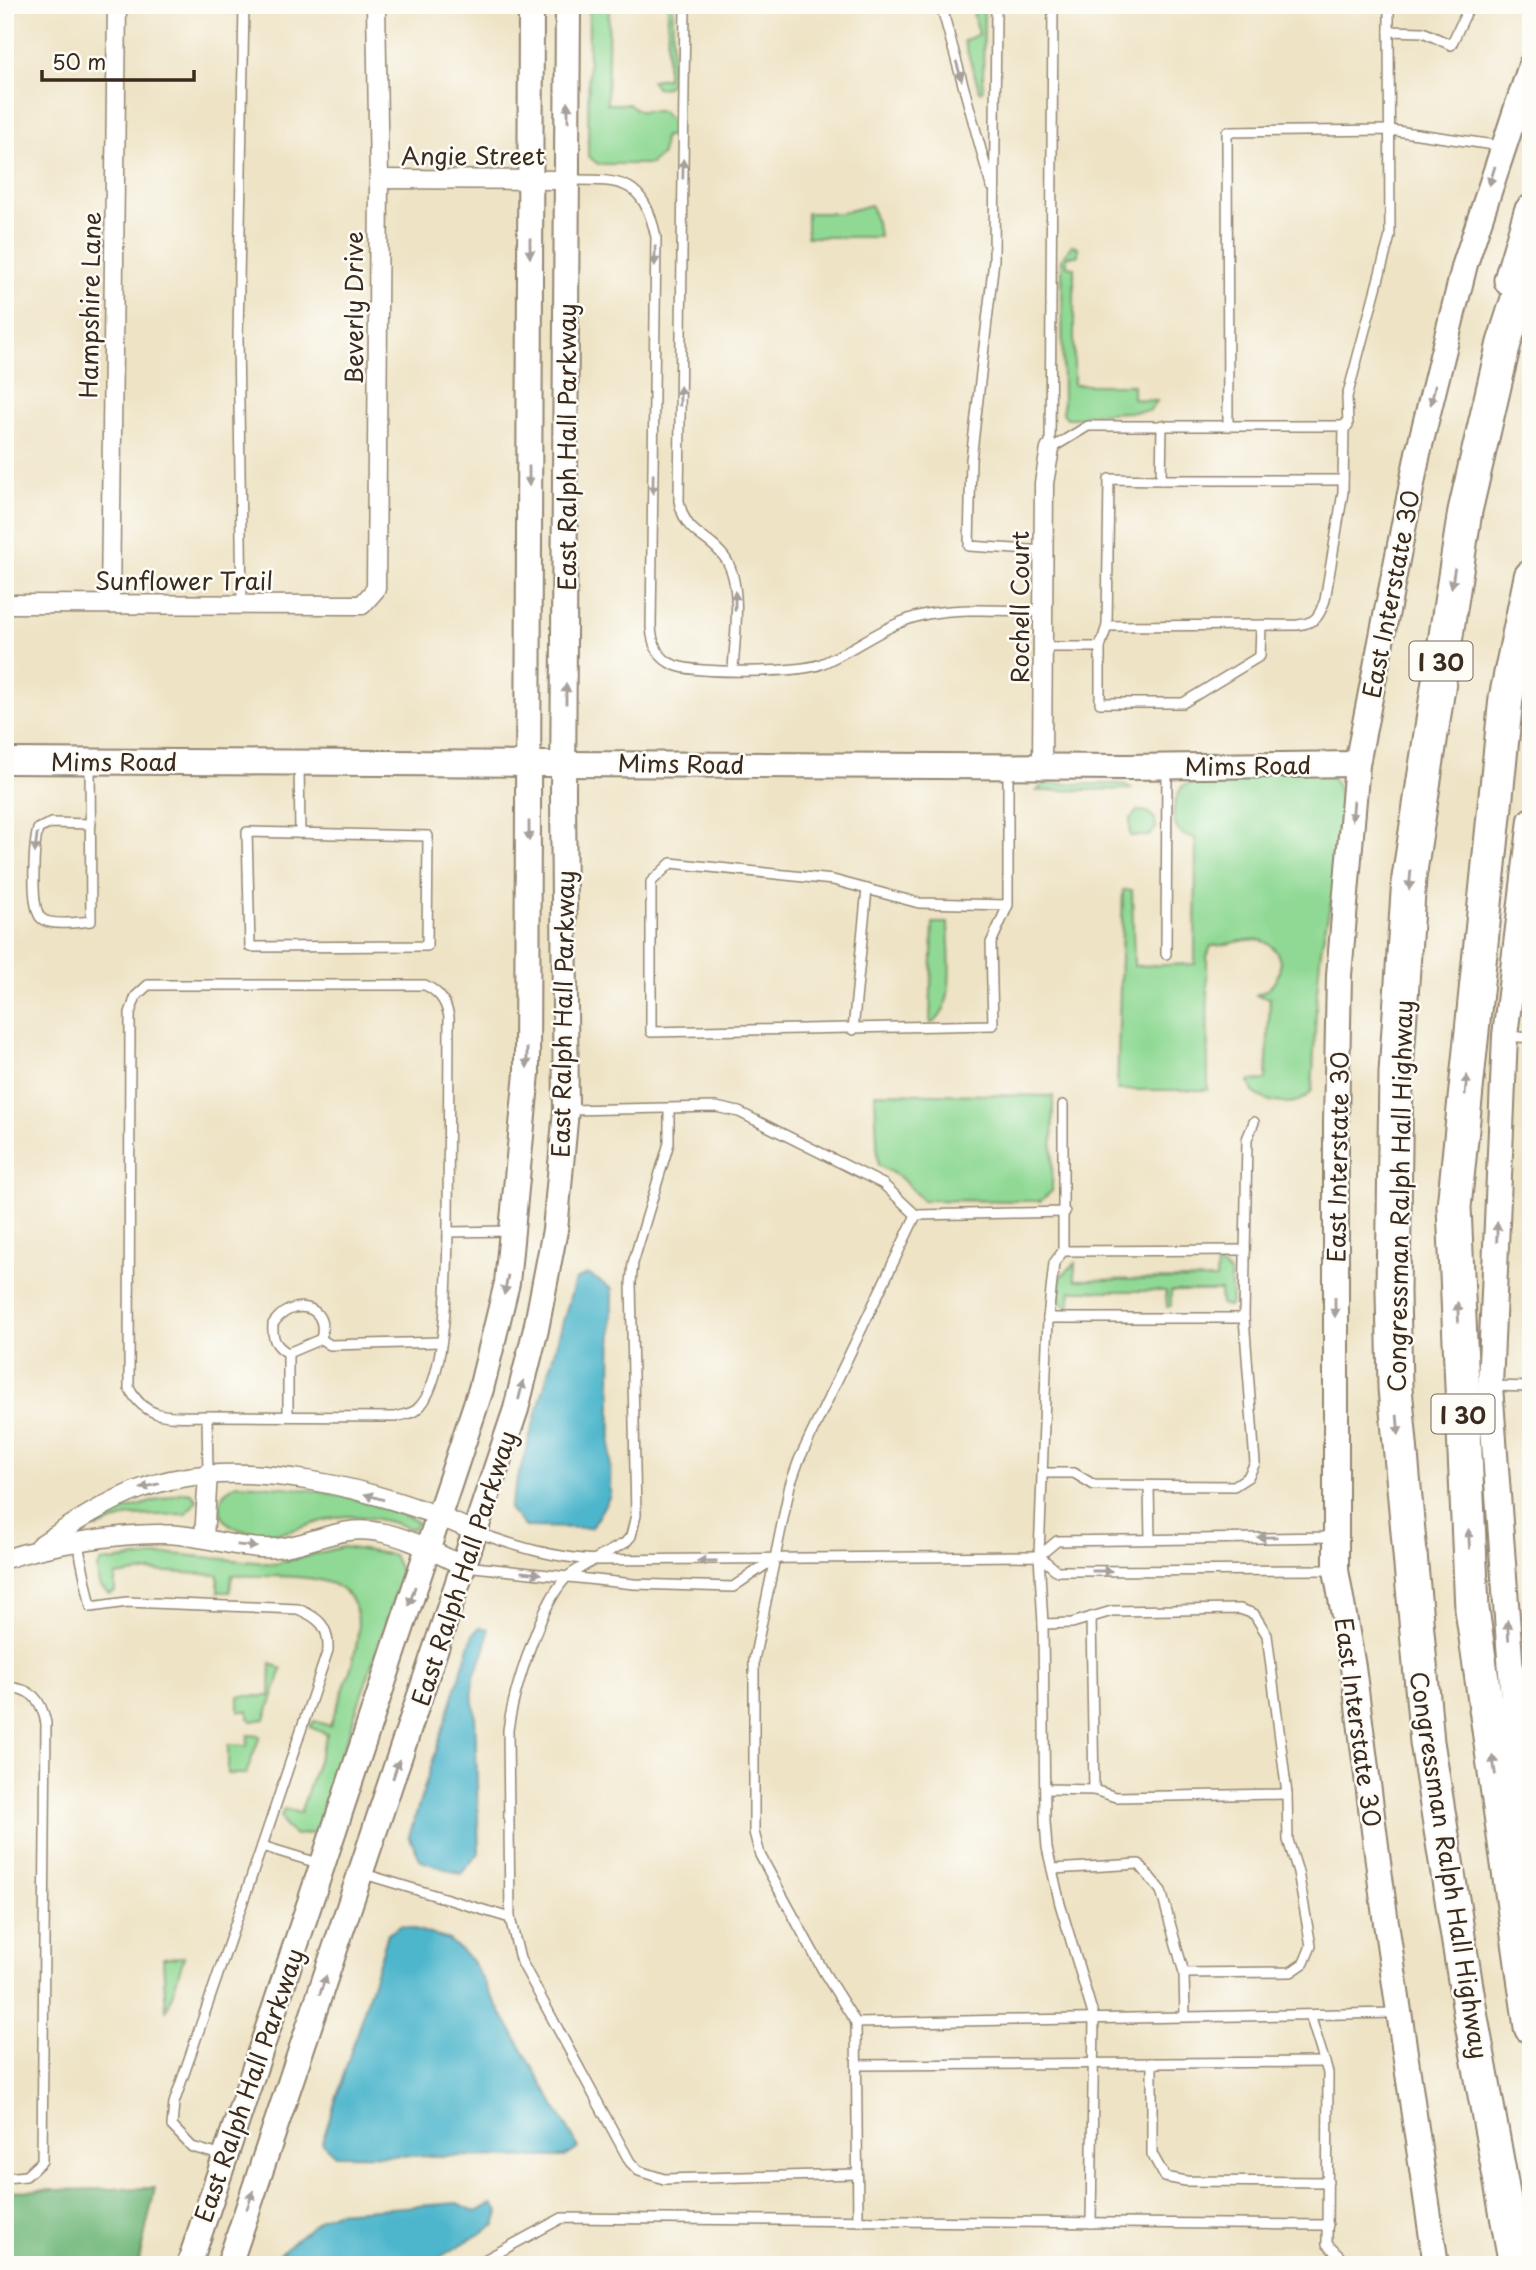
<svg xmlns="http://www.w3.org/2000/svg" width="1536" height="2270" font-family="'Playpen Sans',sans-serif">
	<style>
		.green { fill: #90d994; stroke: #668259; stroke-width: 2 }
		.forest { fill: #74b97e; stroke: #58724e; stroke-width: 2 }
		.water { fill: #4db6cc; stroke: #447075; stroke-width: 2 }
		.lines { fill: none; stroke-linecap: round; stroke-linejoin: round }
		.lane-casing { stroke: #948672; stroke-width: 12 }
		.street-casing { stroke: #948672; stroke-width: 21 }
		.secondary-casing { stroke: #948672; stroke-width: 28 }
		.highway-casing { stroke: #948672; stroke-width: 37 }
		.lane { stroke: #fff; stroke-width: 9 }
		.street { stroke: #fff; stroke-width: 18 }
		.secondary { stroke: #fff; stroke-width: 24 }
		.highway { stroke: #fff; stroke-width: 33 }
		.oneway { fill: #a79f9a }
		.labels { text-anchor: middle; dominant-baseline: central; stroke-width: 5; stroke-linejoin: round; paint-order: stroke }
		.shield { fill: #fdfcf7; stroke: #75695f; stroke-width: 2 }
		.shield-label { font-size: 23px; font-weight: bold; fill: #3b2a1e }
		.street-label { font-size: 24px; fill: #3b2a1e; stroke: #fdfcf7 }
	</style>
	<rect width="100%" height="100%" fill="#fdfcf7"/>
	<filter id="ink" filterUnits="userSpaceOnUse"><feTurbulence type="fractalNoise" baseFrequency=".0143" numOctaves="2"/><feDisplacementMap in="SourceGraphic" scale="14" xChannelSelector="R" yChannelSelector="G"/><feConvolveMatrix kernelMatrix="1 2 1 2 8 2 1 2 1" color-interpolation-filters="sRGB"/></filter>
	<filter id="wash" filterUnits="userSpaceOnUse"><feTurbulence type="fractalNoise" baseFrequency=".00686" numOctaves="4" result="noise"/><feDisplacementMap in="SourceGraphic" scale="28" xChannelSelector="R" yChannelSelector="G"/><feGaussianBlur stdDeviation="1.57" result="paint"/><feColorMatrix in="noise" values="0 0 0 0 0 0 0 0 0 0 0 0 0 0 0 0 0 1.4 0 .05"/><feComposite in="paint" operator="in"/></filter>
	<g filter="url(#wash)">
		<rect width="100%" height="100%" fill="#eee3c5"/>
		<g class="green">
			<polygon points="589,5 609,5 607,104 629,104 639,111 661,111 670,119 672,136 664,136 662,154 651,164 598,164 588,156"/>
			<polygon points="668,5 673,5 672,81 667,87 657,88 651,80 667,78"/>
			<polygon points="971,5 984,5 983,90 980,92 964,41 979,34"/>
			<polygon points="871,205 880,237 807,237 807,213 841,213"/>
			<polygon points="1072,245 1078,247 1078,256 1067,256 1067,266 1074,267 1074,385 1133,385 1133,399 1157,401 1149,411 1087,414 1082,418 1067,418 1063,413 1062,258"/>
			<path d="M1292,763L1330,775C1364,818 1327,901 1321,951C1315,997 1315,1044 1312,1090C1300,1109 1269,1105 1253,1092L1249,1081L1266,1080L1270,998L1255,995C1283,988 1291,950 1260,940C1248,937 1226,946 1211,946L1207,957L1208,1090H1117L1123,890H1132L1134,966L1195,964L1196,844L1194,837C1166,837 1171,799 1184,785Z"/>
			<polygon points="1043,784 1124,784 1132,789 1037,791"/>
			<polygon points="1137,811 1148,812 1155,819 1156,828 1149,836 1130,836 1130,820"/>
			<path d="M933,923H948C948,948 958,1013 930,1024Z"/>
			<polygon points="875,1093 1053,1096 1052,1191 1040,1201 922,1200 900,1177 878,1165"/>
			<polygon points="1217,1262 1230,1273 1232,1302 1229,1306 1221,1304 1220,1291 1171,1291 1171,1306 1167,1307 1166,1291 1071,1291 1069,1308 1060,1302 1060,1277 1075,1263 1075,1280 1216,1279"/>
			<path d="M236,1484C288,1486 338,1491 388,1510C398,1513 410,1516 418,1523L412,1529C391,1521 370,1516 348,1516C323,1517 303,1530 279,1533C253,1536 207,1529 224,1493Z"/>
			<polygon points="184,1492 191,1493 197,1500 186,1514 129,1516 97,1528 93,1527 125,1510"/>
			<path d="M343,1547L393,1555L402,1575L315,1833L295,1835L285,1827L281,1816L284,1809L300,1813L327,1734L310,1727L314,1721L330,1726C343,1685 390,1598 323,1581C295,1574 261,1577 232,1575L230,1592H218V1575L151,1571L115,1576V1592L109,1594L99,1585L97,1569L101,1562L173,1554L275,1564Z"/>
			<polygon points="271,1663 282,1669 265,1719 252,1721 248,1718 248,1711 239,1711 239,1696 270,1696"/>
			<polygon points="248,1735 260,1736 246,1774 228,1774 228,1745 247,1746"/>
			<polygon points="184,1957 167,2010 166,2011 163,1958"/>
		</g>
		<polygon class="forest" points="155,2188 138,2265 5,2265 5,2191"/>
		<g class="water">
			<polygon points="588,1274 612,1289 610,1496 591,1528 525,1527 509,1509 575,1280"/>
			<path d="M480,1627L488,1629C488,1662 464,1671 475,1711L479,1853L461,1874L421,1861L409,1836L473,1634Z"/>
			<polygon points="402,1925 449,1940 471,1960 579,2148 565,2157 335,2155 322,2143 388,1934"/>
			<polygon points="458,2203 476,2212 492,2204 499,2212 495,2225 426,2265 266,2265 320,2219 336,2212"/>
		</g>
	</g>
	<g filter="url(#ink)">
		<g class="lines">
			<g class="lane-casing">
				<g id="lane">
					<path d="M685,5L679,501C686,537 707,533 725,558C743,583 735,638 733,669"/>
					<polyline points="941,5 991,186"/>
					<polyline points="996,5 994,260 971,460 969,546 1044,551"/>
					<polyline points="1389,31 1389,5"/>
					<path d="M567,180C622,180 643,178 656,237L651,627C652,643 657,658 674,665C694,674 801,673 821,664C857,649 887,622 927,614C964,607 1005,611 1044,611"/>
					<polyline points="1228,424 1227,132 1390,130 1501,146"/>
					<polyline points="1162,425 1161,480 1343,480"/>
					<polyline points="1050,449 1088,426 1348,426 1347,397 1390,236 1389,31 1423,32 1451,45 1470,5"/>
					<polyline points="1050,449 1053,5"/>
					<polyline points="242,605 238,338 244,5"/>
					<polyline points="1107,626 1109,479 1161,480"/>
					<path d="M1044,647H1100L1107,626L1297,625C1316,623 1319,617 1325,600L1343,492L1344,425"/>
					<polyline points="1100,647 1100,703 1183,703 1260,656 1261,626"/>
					<path d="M90,762L91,921C79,922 50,927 41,918C30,907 34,844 38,829L51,823L91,824"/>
					<polyline points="299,764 300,833"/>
					<polyline points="1008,768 1008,905 991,943 993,1025 651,1032 651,882 671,863 833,880 919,903 1008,905"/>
					<polygon points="247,832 428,836 427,946 250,947"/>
					<polyline points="1166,954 1167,768"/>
					<polyline points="853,1030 867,889"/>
					<polyline points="1507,1036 1531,1038"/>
					<polyline points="1063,1105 1063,1251 1054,1263 1048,1318 1039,1556 1043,1624 1045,1822 1047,1848 1060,1904 1094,2018 1091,2223"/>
					<polyline points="567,1110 716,1107 739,1112 883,1184 916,1215 1065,1212"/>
					<path d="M669,1110V1143L633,1263L631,1283L636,1515L631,1536L625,1543C615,1548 571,1572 565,1579C540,1606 513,1693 508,1730L510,1918L520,1959L630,2162L639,2171L664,2179L857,2174"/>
					<polyline points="1063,1251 1245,1250"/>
					<polyline points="1048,1318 1244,1318"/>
					<polyline points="288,1353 321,1339 330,1345 441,1342"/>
					<polyline points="1492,1386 1531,1387"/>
					<path d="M207,1416L395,1417C401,1415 411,1414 416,1410C448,1385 447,1270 448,1232"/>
					<path d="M288,1416V1353C275,1346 272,1338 273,1324C290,1297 330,1303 321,1339"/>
					<path d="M208,1473L207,1416C172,1416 147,1422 129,1388L130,1013L136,996L148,985H425C439,992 446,1001 449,1017L448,1232L510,1231"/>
					<polyline points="1042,1473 1074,1473 1094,1485 1234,1486 1248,1477 1255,1463 1244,1318 1247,1139 1254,1122"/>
					<polyline points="1149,1486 1150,1539"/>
					<path d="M476,1532C518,1547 554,1558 598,1560L1039,1556L1057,1571L1335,1570"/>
					<path d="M78,1544L91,1607L127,1602L298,1609C319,1618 329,1626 328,1650L262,1846"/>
					<polyline points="1039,1556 1057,1541 1335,1537"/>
					<polyline points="465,1566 634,1584 733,1587 774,1559"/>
					<polyline points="1091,1617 1094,1790"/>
					<polyline points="1043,1624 1072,1623 1112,1611 1240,1609 1254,1614 1267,1635 1287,1794 1288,1840 1298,1872 1311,1946 1304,1963 1291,1972 1184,1973"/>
					<path d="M5,1687C32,1688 41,1699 46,1723L42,2161L26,2176L5,2178"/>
					<polyline points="1046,1789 1094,1790 1116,1797 1287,1794"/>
					<polyline points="1052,1869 1139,1864 1161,1891 1184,1973 1185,2016"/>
					<polyline points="361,1873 510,1918"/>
					<polyline points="1310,2015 1328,2073 1327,2244 1348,2265"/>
					<polyline points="856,2023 1397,2013"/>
					<polyline points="1152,2063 1152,2154 1165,2177 1186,2181 1328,2182"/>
					<polyline points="857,2065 1325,2062"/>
					<polyline points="223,2156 192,2147 172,2126 174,2103 262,1846 321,1864"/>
					<polyline points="858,2221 856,2023 825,1974 760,1855 754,1832 754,1660 790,1485 799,1460 916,1215"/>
					<polyline points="475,2265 562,2218 1328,2225"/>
				</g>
			</g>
			<g class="street-casing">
				<g id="street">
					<polyline points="379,179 567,180"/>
					<polyline points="5,604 362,605 376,589 379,179 376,5"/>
					<polyline points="110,604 117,5"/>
					<polyline points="1042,766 1044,483 1050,449"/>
					<polyline points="204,1538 208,1473"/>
					<path d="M39,1546C71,1525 103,1503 140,1489C237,1452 384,1489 475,1532"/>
					<path d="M5,1559C48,1545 118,1533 163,1534C201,1534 237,1550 275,1548C310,1546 339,1524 379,1532C409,1537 437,1554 464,1566"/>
				</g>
			</g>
			<g class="secondary-casing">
				<g id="secondary">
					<polyline points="5,761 1127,767 1357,764"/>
					<polyline points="1531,820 1505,1036 1490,1386 1523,1835 1531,1868"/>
					<polyline points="189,2265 481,1389 507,1283 527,1073 531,5"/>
					<polyline points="229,2265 516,1409 536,1329 555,1230 566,1110 563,796 568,5"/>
					<polyline points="1436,2265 1385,1916 1353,1667 1336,1570 1336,1124 1339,975 1357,764 1418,453 1465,264 1531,65"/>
				</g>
			</g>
			<g class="highway-casing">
				<g id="highway">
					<polyline points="1511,280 1531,212"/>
					<polyline points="1531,577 1506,698 1454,1207 1472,1609 1531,2027"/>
					<polyline points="1516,2265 1471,2018 1427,1742 1395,1388 1393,1292 1396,1073 1409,878 1465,511 1504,343 1531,258"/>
				</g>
			</g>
			<use href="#lane" class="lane"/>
			<use href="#street" class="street"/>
			<use href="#secondary" class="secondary"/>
			<use href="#highway" class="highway"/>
		</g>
		<defs><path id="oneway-solid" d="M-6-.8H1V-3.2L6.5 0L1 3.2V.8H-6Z" transform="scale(1.75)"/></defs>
		<g class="oneway">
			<use href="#oneway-solid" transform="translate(959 71) rotate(74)"/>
			<use href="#oneway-solid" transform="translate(568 112) rotate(-90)"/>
			<use href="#oneway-solid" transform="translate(683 169) rotate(-89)"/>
			<use href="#oneway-solid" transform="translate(1492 176) rotate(107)"/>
			<use href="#oneway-solid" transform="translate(530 248) rotate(90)"/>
			<use href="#oneway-solid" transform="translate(655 256) rotate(91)"/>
			<use href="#oneway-solid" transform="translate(1433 395) rotate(103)"/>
			<use href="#oneway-solid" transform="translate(680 396) rotate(-89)"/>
			<use href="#oneway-solid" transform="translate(529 476) rotate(90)"/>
			<use href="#oneway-solid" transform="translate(653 484) rotate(91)"/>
			<use href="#oneway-solid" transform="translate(1453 578) rotate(99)"/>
			<use href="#oneway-solid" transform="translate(735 601) rotate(-90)"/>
			<use href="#oneway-solid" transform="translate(566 694) rotate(-90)"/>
			<use href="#oneway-solid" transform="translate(1353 811) rotate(95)"/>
			<use href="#oneway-solid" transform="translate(529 831) rotate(90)"/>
			<use href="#oneway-solid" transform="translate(36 843) rotate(97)"/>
			<use href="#oneway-solid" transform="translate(1410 880) rotate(95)"/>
			<use href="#oneway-solid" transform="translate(527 1058) rotate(90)"/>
			<use href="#oneway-solid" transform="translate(1466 1085) rotate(-84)"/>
			<use href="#oneway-solid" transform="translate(1497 1232) rotate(-88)"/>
			<use href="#oneway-solid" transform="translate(506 1285) rotate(101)"/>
			<use href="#oneway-solid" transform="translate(1335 1307) rotate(90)"/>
			<use href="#oneway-solid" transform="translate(1458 1312) rotate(-93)"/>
			<use href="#oneway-solid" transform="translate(521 1390) rotate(-76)"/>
			<use href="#oneway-solid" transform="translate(1398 1425) rotate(85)"/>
			<use href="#oneway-solid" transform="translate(150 1486) rotate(165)"/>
			<use href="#oneway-solid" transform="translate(374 1497) rotate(-164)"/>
			<use href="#oneway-solid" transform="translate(1267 1537) rotate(179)"/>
			<use href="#oneway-solid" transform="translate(1469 1539) rotate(-93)"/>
			<use href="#oneway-solid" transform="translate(247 1546) rotate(6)"/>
			<use href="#oneway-solid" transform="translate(707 1561) rotate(-180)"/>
			<use href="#oneway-solid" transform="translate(1102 1571)"/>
			<use href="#oneway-solid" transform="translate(531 1573) rotate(6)"/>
			<use href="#oneway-solid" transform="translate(412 1596) rotate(108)"/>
			<use href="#oneway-solid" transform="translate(1508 1630) rotate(-94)"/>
			<use href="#oneway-solid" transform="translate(1494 1765) rotate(-98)"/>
			<use href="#oneway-solid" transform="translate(396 1769) rotate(-72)"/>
			<use href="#oneway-solid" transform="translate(323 1985) rotate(-71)"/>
			<use href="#oneway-solid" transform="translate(250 2200) rotate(-71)"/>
		</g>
	</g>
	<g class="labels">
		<g class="shield">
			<rect x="1409.5" y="641.5" width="63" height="39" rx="5"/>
			<rect x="1431.5" y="1394.5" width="63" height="39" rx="5"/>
		</g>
		<g class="shield-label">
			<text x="1441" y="661">I 30</text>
			<text x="1463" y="1414">I 30</text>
		</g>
		<g class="street-label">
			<text x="473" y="155">Angie Street</text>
			<text transform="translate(89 305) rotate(-89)">Hampshire Lane</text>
			<text transform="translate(353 308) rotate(-90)">Beverly Drive</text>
			<text transform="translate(566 447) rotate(-90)">East Ralph Hall Parkway</text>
			<text x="184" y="580">Sunflower Trail</text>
			<text transform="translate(1390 594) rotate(-79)">East Interstate 30</text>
			<text transform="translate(1019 607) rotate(-90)">Rochell Court</text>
			<text x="114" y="761">Mims Road</text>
			<text transform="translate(681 763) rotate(1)">Mims Road</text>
			<text transform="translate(1248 765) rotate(-1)">Mims Road</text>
			<text transform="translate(562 1014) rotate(-89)">East Ralph Hall Parkway</text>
			<text transform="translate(1337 1157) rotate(-89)">East Interstate 30</text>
			<text transform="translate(1399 1196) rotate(-89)">Congressman Ralph Hall Highway</text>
			<text transform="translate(463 1568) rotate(-72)">East Ralph Hall Parkway</text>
			<text transform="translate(1359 1722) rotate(82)">East Interstate 30</text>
			<text transform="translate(1450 1865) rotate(81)">Congressman Ralph Hall Highway</text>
			<text transform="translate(248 2085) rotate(-71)">East Ralph Hall Parkway</text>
		</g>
	</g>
	<rect width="1536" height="2270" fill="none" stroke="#fdfcf7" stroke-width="28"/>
	<path d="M42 70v10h152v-10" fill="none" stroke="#3b2a1e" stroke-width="3.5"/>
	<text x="52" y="70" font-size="21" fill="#3b2a1e" stroke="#fdfcf7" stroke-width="5" paint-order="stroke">50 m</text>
</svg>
